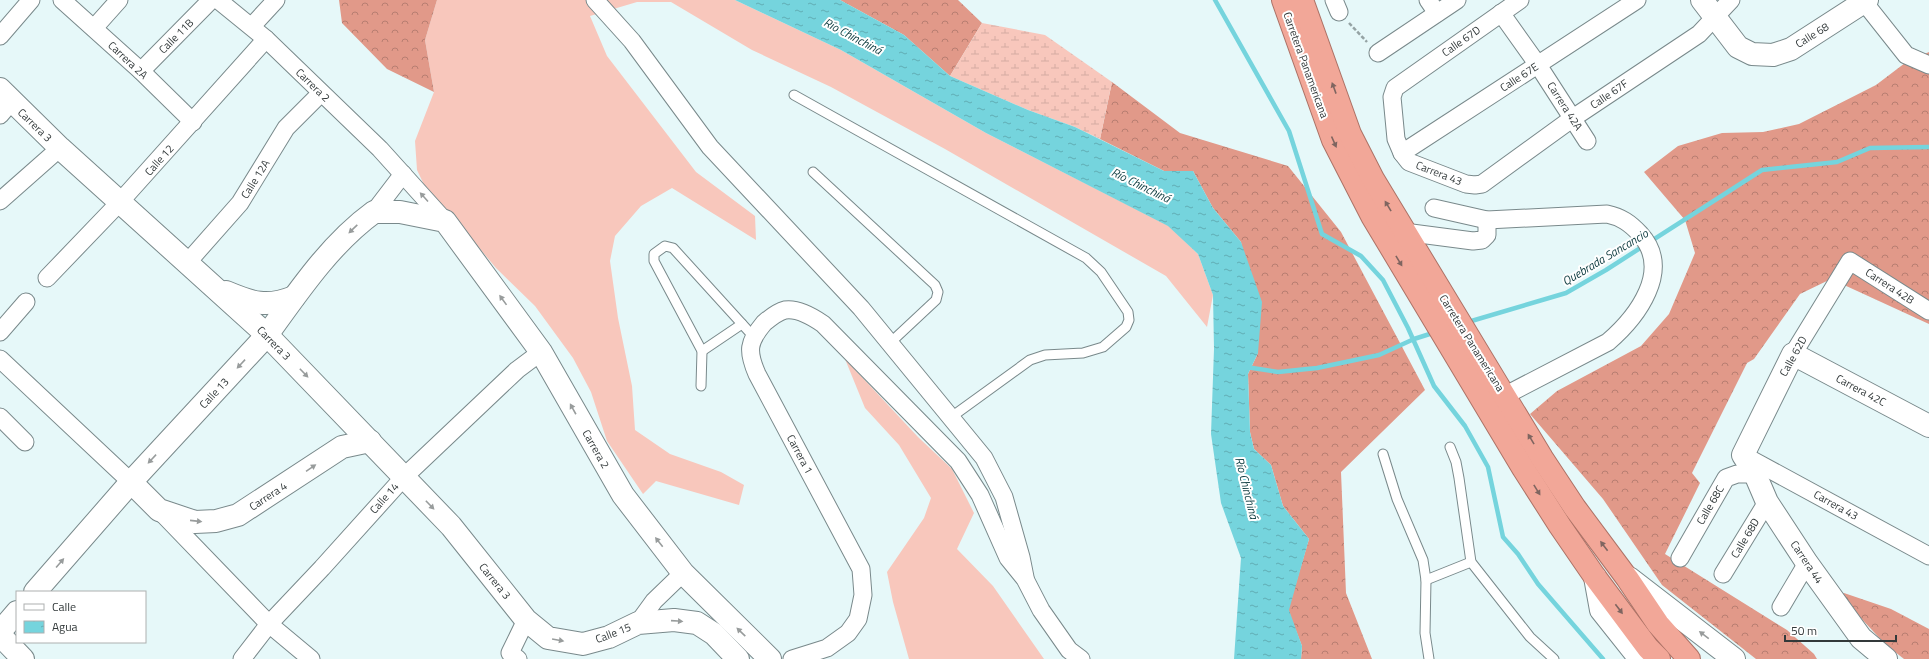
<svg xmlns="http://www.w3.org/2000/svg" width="1929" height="659" font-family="'Titillium Web',sans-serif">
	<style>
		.grass { fill: #f8c7bc }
		.forest { fill: url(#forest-crowns) }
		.wetland { fill: url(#wetland-marsh) }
		.water { fill: url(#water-ripples) }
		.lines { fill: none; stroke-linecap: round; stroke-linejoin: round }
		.stream { stroke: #75d4dd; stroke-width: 4.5 }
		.service-casing { stroke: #79898b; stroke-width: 11 }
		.minor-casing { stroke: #79898b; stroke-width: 19 }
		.tertiary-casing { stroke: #79898b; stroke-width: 24 }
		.secondary-casing { stroke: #79898b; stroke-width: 24 }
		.trunk-casing { stroke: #ac7266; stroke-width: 24 }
		.path { stroke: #95a3a4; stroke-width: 2.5; stroke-dasharray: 4 2; stroke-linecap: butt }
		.service { stroke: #fff; stroke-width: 9 }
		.minor { stroke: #fff; stroke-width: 17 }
		.tertiary { stroke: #fff; stroke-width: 22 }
		.secondary { stroke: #fff; stroke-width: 22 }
		.trunk { stroke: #f2a798; stroke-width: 22 }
		.oneway { fill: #7f6560 }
		.oneway2 { fill: #989c9c }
		.labels { text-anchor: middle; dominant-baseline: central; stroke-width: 4; stroke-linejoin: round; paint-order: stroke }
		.street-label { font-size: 11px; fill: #32393a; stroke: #fff }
		.water-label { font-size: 12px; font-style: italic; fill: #0d3b3f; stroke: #fff }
	</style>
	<defs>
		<pattern id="forest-crowns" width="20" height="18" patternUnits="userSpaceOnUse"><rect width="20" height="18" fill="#e19989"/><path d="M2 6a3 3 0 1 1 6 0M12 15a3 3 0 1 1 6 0" fill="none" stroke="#b77e71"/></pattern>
		<pattern id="wetland-marsh" width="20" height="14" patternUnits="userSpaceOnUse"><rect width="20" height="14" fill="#f8c7bc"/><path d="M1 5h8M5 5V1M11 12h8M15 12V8" fill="none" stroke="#d5aca2"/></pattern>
		<pattern id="water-ripples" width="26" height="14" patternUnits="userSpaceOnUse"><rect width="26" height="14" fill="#75d4dd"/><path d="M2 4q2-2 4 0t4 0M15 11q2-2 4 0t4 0" fill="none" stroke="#61adb4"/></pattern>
	</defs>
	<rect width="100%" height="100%" fill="#e6f8f9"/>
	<g class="grass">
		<polygon points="437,0 735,0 841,50 986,133 1169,226 1198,254 1213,295 1207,327 1166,276 945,149 831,87 752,50 671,2 637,2 590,16 607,56 696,172 755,216 756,240 672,188 641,206 615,236 610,261 618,318 632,386 635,430 670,454 721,472 744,485 739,505 656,481 643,494 607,441 591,392 573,358 535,306 496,268 454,218 428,193 417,170 415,141 434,92 425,40"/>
		<polygon points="845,359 918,437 952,469 974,513 957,549 993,586 1044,659 909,659 893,602 887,572 924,518 931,498 899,445 865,408"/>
	</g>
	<g class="forest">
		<polygon points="339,0 437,0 425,40 434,92 387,69 342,23"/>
		<polygon points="840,0 958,0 982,23 950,76 904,35"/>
		<polygon points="1929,52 1929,324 1831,279 1800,294 1754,359 1747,363 1692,473 1700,483 1665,554 1787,630 1814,654 1817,659 1756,659 1662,585 1603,499 1530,414 1557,391 1641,346 1669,314 1695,253 1685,220 1644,172 1678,146 1722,133 1763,132 1799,124 1876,85 1905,63"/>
		<polygon points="1112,82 1180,133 1288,166 1341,232 1425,390 1341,472 1346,593 1372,659 1301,659 1302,646 1288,610 1309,539 1283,506 1271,465 1254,449 1250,432 1248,374 1258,353 1241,242 1213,208 1193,171 1164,171 1100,139"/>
		<polygon points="1844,593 1891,609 1929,629 1929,659 1904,659 1885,644 1845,601 1841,595"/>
	</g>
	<polygon class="wetland" points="982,23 1045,35 1112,82 1100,139 1075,127 1028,110 950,76"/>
	<polygon class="water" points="735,0 840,0 904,35 950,76 1028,110 1075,127 1164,171 1193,171 1213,208 1241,242 1262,302 1258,353 1248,374 1250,432 1254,449 1271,465 1283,506 1309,539 1289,610 1302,646 1301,659 1234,659 1241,558 1221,503 1211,434 1214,349 1213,295 1198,254 1168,226 986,133 841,50"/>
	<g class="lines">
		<g class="stream">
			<polyline points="1215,0 1289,131 1322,234 1361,256 1383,280 1408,328 1434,386 1465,426 1488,467 1503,537 1518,554 1538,584 1603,659"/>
			<polyline points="1468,322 1566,293 1606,270 1762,170 1837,162 1870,148 1929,147"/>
			<polyline points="1246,367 1278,372 1317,368 1379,355 1414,339 1436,332"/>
		</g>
		<g class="service-casing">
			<g id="service">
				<polyline points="794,95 1086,258 1101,272 1128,312 1129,320 1126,327 1103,347 1083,353 1045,355 1030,360 950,418"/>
				<polyline points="813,172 935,285 938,292 936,300 890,343"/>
				<polyline points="702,351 742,324"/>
				<polyline points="701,386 702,351 654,261 654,254 665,246 673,248 753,336"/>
				<polyline points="1450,447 1456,462 1459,478 1471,562 1530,637 1554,659"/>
				<polyline points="1383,454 1397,499 1423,560 1426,580 1425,633 1429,659"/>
				<polyline points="1426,580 1471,562"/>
			</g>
		</g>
		<g class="minor-casing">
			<g id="minor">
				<polyline points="62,0 141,71 193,122"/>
				<polyline points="218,0 266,39 380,149 445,221"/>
				<polyline points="595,0 632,41 710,147 861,308 984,458 1004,497 1021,557 1025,577"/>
				<polyline points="1334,0 1339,12"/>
				<polyline points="1428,0 1437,13"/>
				<polyline points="1520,0 1395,88 1392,97 1396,139 1402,153 1409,162 1466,184 1475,185 1482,184 1573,118 1699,34 1731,0"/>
				<polyline points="1864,2 1906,55 1929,65"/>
				<polyline points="1501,13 1538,65 1587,141"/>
				<polyline points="252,26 276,0"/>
				<polyline points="94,28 119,0"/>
				<polyline points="0,36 31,0"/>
				<polyline points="1378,53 1457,0"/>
				<polyline points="141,71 211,0"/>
				<polyline points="0,115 11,102"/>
				<polyline points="1402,153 1637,0"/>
				<polyline points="0,201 60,148"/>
				<path d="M1434,208L1487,220L1607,214C1621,217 1630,223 1640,234C1673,270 1637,317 1608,342L1504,396"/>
				<polyline points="374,212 403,174"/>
				<polyline points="1404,232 1473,241 1482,240 1487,235 1487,220"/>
				<polyline points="187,263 240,203 286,128 321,93"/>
				<polyline points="47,278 119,203 266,39"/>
				<polyline points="0,332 26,302"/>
				<polyline points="1793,354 1850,261 1929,311"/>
				<polyline points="0,359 131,482"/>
				<polyline points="0,417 25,442"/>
				<polyline points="1743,455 1929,556"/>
				<polyline points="159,510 269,624 311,659"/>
				<polyline points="1680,558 1726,478 1737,474 1755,474"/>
				<polyline points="1723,574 1767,502"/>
				<polyline points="1781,607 1807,563"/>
				<polyline points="638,623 654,601 683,573"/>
				<polyline points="242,659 269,624 322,568 404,477 517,370 541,352"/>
				<polyline points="518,659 510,653 526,620"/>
				<path d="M792,659L827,648L848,633L858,619L863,595L861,569L757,374C747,351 748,342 764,323C770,318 777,312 785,310C798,308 813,317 823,324L958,461L980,495L1008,558L1025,579L1041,610L1069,650L1081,659"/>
			</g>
		</g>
		<g class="tertiary-casing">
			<g id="tertiary">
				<polyline points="131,482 159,510 195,522 216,521 238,515 342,447 370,441"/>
				<polyline points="35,592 131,482 267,335"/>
				<polyline points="0,632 17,612"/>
				<polyline points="0,635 23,659"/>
				<polyline points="1886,659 1861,638 1807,563 1767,502 1755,474 1743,455 1793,354 1929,426"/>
			</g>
		</g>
		<g class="secondary-casing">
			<g id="secondary">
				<polyline points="1702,0 1738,47 1752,54 1773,55 1791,49 1867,0"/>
				<polyline points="0,89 60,148 267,335 451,526 526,620 548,638 583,644 609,637 638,623 674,620 697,623 714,634 738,659"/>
				<path d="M226,292C252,303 267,308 294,297"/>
				<path d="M267,335C298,292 330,244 374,212H400L445,221L541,352L623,495L683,573L770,659"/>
				<polyline points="1595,577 1601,610 1640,659"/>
				<polyline points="1629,578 1734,659"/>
			</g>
		</g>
		<g class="trunk-casing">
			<g id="trunk">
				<polyline points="1283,0 1333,140 1372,216 1523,468 1560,526 1595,577 1648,648 1659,659"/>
				<polyline points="1302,0 1350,134 1373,179 1542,458 1575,508 1627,578 1658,624 1689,659"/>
			</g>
		</g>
		<polyline class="path" points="1349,23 1367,42"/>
		<use href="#service" class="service"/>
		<use href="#minor" class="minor"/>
		<use href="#tertiary" class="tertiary"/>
		<use href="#secondary" class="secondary"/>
		<use href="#trunk" class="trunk"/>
	</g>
	<defs><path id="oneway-solid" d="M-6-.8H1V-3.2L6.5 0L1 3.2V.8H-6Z"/></defs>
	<g class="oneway">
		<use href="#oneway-solid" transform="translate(1334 88) rotate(-110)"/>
		<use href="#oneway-solid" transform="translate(1334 142) rotate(66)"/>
		<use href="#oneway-solid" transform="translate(1388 206) rotate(-121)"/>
		<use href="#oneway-solid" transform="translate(1399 261) rotate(59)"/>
		<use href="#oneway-solid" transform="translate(1531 439) rotate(-121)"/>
		<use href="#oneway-solid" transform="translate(1537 490) rotate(58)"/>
		<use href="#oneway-solid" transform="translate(1604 546) rotate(-127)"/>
		<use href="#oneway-solid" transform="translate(1619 609) rotate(53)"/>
	</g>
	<g class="oneway2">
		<use href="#oneway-solid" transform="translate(424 197) rotate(-132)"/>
		<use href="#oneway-solid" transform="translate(353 229) rotate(136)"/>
		<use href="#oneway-solid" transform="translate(503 300) rotate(-126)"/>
		<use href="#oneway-solid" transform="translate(241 364) rotate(133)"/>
		<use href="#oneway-solid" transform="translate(304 373) rotate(46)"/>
		<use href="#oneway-solid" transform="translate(573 409) rotate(-119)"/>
		<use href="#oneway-solid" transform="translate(152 459) rotate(133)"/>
		<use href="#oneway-solid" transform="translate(311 468) rotate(-34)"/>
		<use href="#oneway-solid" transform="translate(430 505) rotate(46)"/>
		<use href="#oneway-solid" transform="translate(196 521) rotate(6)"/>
		<use href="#oneway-solid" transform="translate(659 542) rotate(-128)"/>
		<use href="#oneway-solid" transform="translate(60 563) rotate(-49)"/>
		<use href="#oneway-solid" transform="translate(677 621) rotate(4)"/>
		<use href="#oneway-solid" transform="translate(741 632) rotate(-136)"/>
		<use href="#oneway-solid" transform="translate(1704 635) rotate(-143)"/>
		<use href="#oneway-solid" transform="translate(558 640) rotate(10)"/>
	</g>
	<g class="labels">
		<g class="street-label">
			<text transform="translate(1812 35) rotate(-32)">Calle 68</text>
			<text transform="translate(176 36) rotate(-45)">Calle 11B</text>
			<text transform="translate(1461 41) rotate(-35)">Calle 67D</text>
			<text transform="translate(128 60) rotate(43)">Carrera 2A</text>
			<text transform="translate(1306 65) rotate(70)">Carretera Panamericana</text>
			<text transform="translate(1519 77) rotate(-33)">Calle 67E</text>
			<text transform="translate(313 85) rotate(44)">Carrera 2</text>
			<text transform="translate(1609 94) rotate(-34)">Calle 67F</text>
			<text transform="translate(1565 106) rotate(57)">Carrera 42A</text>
			<text transform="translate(35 125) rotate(44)">Carrera 3</text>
			<text transform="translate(159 160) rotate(-48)">Calle 12</text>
			<text transform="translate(1439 173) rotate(21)">Carrera 43</text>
			<text transform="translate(255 179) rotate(-58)">Calle 12A</text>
			<text transform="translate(1890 286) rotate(33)">Carrera 42B</text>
			<text transform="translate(274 343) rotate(45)">Carrera 3</text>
			<text transform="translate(1472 343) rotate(58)">Carretera Panamericana</text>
			<text transform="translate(1793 356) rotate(-61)">Calle 62D</text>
			<text transform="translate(1861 390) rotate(28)">Carrera 42C</text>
			<text transform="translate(214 393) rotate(-47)">Calle 13</text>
			<text transform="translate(596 449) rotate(60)">Carrera 2</text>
			<text transform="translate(800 454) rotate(62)">Carrera 1</text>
			<text transform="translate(268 496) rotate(-33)">Carrera 4</text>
			<text transform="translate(384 498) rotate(-48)">Calle 14</text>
			<text transform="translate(1710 505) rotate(-60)">Calle 68C</text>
			<text transform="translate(1836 505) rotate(29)">Carrera 43</text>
			<text transform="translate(1745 538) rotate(-59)">Calle 68D</text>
			<text transform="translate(1807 562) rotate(56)">Carrera 44</text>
			<text transform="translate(495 581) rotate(51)">Carrera 3</text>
			<text transform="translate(613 633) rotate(-21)">Calle 15</text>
		</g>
		<g class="water-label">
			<text transform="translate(853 36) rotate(28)">Río Chinchiná</text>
			<text transform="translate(1141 185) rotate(26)">Río Chinchiná</text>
			<text transform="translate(1605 257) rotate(-31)">Quebrada Sancancio</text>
			<text transform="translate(1247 488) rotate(76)">Río Chinchiná</text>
		</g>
	</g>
	<rect x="16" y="591" width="130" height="52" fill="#ffffff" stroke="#adb0b0"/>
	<rect x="24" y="604" width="20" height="6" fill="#ffffff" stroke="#adb0b0"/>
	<text x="52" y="611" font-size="12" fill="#32393a">Calle</text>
	<rect x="24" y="621" width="20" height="12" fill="url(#water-ripples)" stroke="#adb0b0"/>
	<text x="52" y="631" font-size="12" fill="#32393a">Agua</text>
	<path d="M1785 635v6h111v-6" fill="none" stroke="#32393a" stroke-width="2"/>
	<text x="1791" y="635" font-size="12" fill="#32393a" stroke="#ffffff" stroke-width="3" paint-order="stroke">50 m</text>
</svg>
